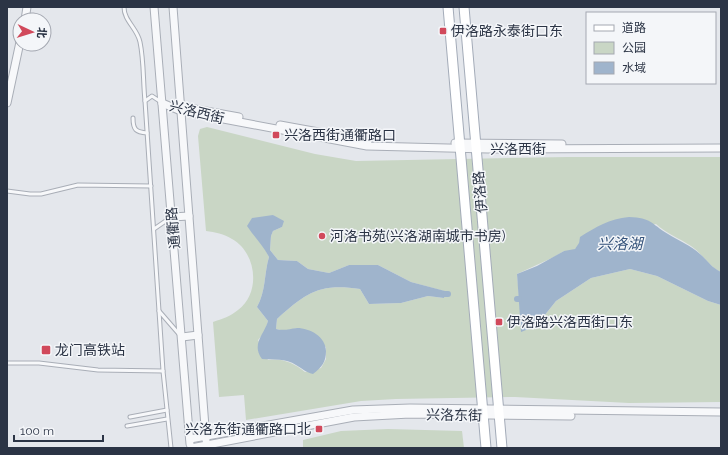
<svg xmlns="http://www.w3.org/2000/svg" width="728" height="455" font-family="Raleway,'Noto Sans SC',sans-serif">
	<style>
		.green { fill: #c9d6c5; fill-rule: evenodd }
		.water { fill: #9fb4cc }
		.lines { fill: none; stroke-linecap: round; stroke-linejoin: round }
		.canal { stroke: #9fb4cc; stroke-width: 6 }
		.service-casing { stroke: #a9aeb7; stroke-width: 5 }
		.tertiary-casing { stroke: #a9aeb7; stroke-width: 9 }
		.primary-casing { stroke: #a3abb8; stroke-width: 11 }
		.service { stroke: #f7f8fa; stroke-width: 3 }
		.tertiary { stroke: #f7f8fa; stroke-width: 7 }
		.primary { stroke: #fff; stroke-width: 9 }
		.poi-dot { fill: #d1495b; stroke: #f4f6f9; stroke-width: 1.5 }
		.labels { text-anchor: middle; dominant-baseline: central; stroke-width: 3; stroke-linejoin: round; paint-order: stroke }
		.poi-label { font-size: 14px; fill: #2b3445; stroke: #f4f6f9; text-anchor: start }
		.street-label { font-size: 14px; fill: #2b3445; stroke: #f4f6f9 }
		.water-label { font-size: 15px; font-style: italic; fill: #34527a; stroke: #f4f6f9 }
	</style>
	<rect width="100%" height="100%" fill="#e4e7ec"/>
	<g class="green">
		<path d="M207,127L315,154L356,161L567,157H721V272C709,267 702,253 691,246C679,238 667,234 656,224L580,240L578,247L572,251H564L554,257L517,274L522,331L536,326L556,301L591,278L630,269L657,276L708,301L721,305V402L629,403L515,397L396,399L361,401L246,420L244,395L219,397L213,322C222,319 231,316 238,310C261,293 257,253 232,239C224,234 215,232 206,231L198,136L200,129ZM273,215L282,227L273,231L271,236L270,250L278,260L297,261L308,269L329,273L349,265H378L411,282L444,291V298L428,296L401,303L369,304L360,289C319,283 306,293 277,319L276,329L285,331L297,328L326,347V359L321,368L305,372C294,363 282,358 268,360L258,340L265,332L268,321L257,307C266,291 264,274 269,257L262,243Z"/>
		<polygon points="388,429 462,431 464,448 303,448 303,440 341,431"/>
	</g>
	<g class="water">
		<path d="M273,215L284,221L282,227L273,231L271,236L270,250L278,260L297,261L308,269L329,273L349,265H378L411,282L445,291L444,298L428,296L401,303L369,304L360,289C319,283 306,293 277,319L276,329C284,331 289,329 297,328C310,328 326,337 326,351C326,362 322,367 313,374C305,372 303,369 296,365C286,358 273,360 262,359C251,344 264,335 268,321L257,307C266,291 264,274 269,257C262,244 255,238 247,226L252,218Z"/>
		<path d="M629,217C652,218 650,223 668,234C679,241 690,245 700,254C707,260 712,268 721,272V305L708,301L657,276L630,269L591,278L556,301L536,326L521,332L517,274L537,266L564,251L575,249L579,243L580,237C596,227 609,219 629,217Z"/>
	</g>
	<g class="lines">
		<g class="canal">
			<polyline points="444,294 448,294"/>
			<polyline points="517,299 519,299"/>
		</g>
		<g class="service-casing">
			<g id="service">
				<path d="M124,7C124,21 137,28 140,42C144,61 143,82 145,101"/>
				<polyline points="161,102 152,96 145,101 163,371 171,448"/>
				<path d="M133,118C133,130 136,132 147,133"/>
				<polyline points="7,191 30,194 41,194 78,185 151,186"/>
				<polyline points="154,229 170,218"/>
				<polyline points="159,311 179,334"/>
				<polyline points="7,363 39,363 98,370 163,371"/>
				<polyline points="130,417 167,410"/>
				<polyline points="127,426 167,419"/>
			</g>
		</g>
		<g class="tertiary-casing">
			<g id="tertiary">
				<polyline points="154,7 190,444"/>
				<polyline points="173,7 206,440"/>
				<polyline points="25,20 27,7"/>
				<polyline points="7,103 20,42"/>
				<polyline points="162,103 181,111 367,146 488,149 721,148"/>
				<polyline points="178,106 239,117"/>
				<polyline points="280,125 368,141"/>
				<polyline points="455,143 562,144"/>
				<polyline points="172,217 189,216"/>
				<polyline points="182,337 198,335"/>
				<polyline points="190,439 353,410 410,408 721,412"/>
				<polyline points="191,448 354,417 410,414 571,416"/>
			</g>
		</g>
		<g class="primary-casing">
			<g id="primary">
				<polyline points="448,7 486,448"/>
				<polyline points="464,7 502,448"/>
			</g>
		</g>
		<use href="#service" class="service"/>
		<use href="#tertiary" class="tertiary"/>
		<use href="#primary" class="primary"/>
	</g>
	<g class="poi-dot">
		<rect x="439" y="27" width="8" height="8" rx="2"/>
		<rect x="272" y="131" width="8" height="8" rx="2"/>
		<circle cx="322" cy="236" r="4"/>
		<rect x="495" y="318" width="8" height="8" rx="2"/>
		<rect x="41" y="345" width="10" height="10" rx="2"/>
		<rect x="315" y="425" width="8" height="8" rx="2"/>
	</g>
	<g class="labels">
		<g class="poi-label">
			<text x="451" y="31">伊洛路永泰街口东</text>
			<text x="284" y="135">兴洛西街通衢路口</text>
			<text x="330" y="236">河洛书苑(兴洛湖南城市书房)</text>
			<text x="507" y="322">伊洛路兴洛西街口东</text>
			<text x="55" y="350">龙门高铁站</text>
			<text x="311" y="429" text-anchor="end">兴洛东街通衢路口北</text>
		</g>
		<g class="street-label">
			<text transform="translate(197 112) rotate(14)">兴洛西街</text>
			<text x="518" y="149">兴洛西街</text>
			<text transform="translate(480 192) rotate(-95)">伊洛路</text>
			<text transform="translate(173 228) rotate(-95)">通衢路</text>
			<text transform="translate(454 415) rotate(1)">兴洛东街</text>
		</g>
		<g class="water-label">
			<text x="620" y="244">兴洛湖</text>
		</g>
	</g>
	<rect width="728" height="455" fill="none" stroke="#2b3445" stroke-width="16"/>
	<rect x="586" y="12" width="130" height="72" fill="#f4f6f9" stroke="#a4a8b1"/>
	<rect x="594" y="25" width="20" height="6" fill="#ffffff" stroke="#a4a8b1"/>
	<text x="622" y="32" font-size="12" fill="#2b3445">道路</text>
	<rect x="594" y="42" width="20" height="12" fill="#c9d6c5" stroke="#a4a8b1"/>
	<text x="622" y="52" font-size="12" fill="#2b3445">公园</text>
	<rect x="594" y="62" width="20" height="12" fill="#9fb4cc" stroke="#a4a8b1"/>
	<text x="622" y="72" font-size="12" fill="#2b3445">水域</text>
	<g transform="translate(32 32) rotate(94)"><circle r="19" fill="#f4f6f9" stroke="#a4a8b1"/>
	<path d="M0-3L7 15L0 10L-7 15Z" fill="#d1495b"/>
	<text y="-6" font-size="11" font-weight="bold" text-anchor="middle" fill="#2b3445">北</text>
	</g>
	<path d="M14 435v6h89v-6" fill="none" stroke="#2b3445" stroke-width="2"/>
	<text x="20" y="435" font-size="12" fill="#2b3445" stroke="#f4f6f9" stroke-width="3" paint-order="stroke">100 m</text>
</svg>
